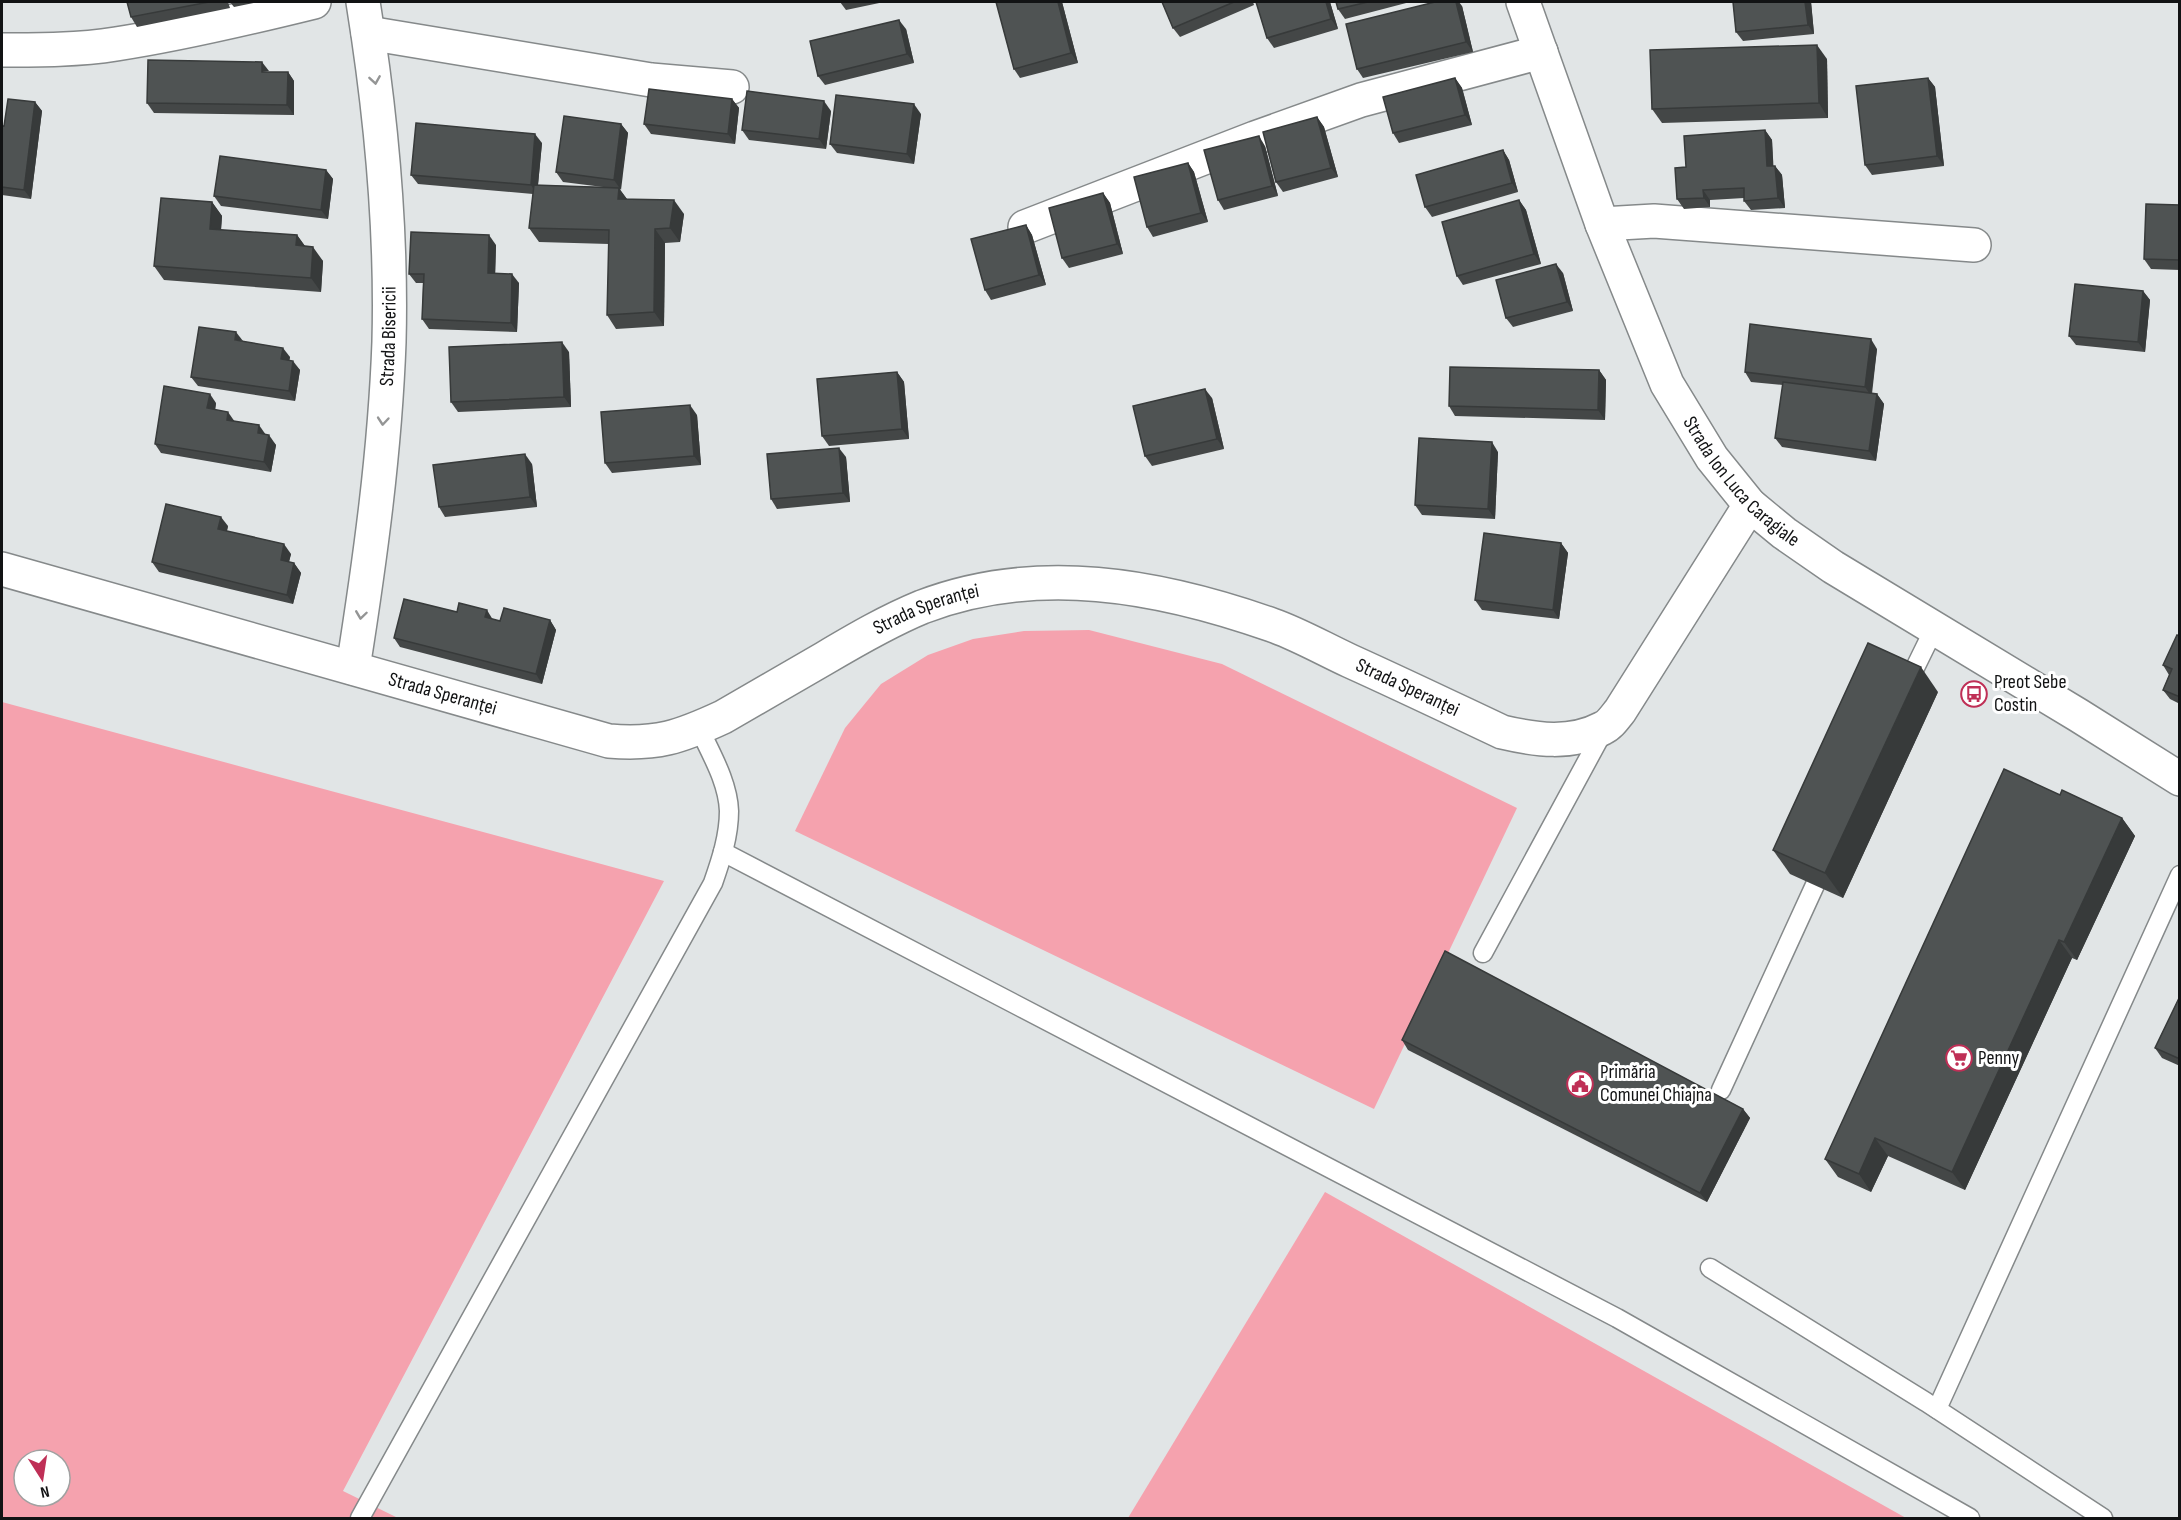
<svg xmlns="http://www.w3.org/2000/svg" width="2181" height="1520" font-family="'Sofia Sans Condensed',sans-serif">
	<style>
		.green { fill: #f5a2ae; fill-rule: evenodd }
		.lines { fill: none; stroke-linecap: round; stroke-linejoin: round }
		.lane-casing { stroke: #85898a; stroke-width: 21 }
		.street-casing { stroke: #85898a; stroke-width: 36 }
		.secondary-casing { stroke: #85898a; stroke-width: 36 }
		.lane { stroke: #fff; stroke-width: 18 }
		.street { stroke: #fff; stroke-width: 33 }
		.secondary { stroke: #fff; stroke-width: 33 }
		.wall { fill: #444747 }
		.shaded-wall { fill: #373a3a }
		.building { fill: #4f5353; stroke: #373a3a; stroke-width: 1.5 }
		.oneway { stroke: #949595 }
		.labels { text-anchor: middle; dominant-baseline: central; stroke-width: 6; stroke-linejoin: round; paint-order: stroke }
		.street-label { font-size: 20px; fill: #121314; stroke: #fff }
		.poi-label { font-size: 20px; fill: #121314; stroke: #fff; text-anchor: start }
	</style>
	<rect width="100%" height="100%" fill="#e1e5e6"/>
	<g class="green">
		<polygon points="1089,630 1222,664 1517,808 1374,1109 795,831 845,728 881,684 928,655 973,639 1024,631"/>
		<path d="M2,702L664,881L343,1491L398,1518H2ZM24,1460H60V1496H24Z"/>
		<polygon points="1325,1192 1906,1518 1128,1518"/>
	</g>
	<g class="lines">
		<g class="lane-casing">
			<g id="lane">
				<polyline points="1910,678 1934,629"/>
				<polyline points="723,852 1617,1318 1970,1518"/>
				<polyline points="1483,953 1605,728"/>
				<polyline points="1721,1090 1815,885"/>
				<polyline points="1710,1268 1926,1402 2103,1518"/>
				<polyline points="1937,1409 2180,875"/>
				<path d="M360,1518L713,883C721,860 729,836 729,811C728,782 711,754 699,728"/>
			</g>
		</g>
		<g class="street-casing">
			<g id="street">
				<polyline points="368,33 651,80 732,87"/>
				<path d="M2,50C39,50 79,50 116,44C182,34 249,18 314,2"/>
				<polyline points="1602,224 1654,221 1974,245"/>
				<polyline points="1025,227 1255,138 1361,100 1541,52"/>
				<path id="s1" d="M353,668C370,560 385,452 389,342C392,228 381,114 363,2"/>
			</g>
		</g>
		<g class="secondary-casing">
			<g id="secondary">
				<path id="s2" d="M1523,2L1602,224L1667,384L1712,458L1750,505L1784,533L1833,567L2078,715L2180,779"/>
				<path id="s3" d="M2,569L609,741C657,745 680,737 723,717C757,697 791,678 825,658C857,639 888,621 922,607C1037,563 1158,585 1272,625C1298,634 1324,649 1350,661C1401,684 1451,708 1502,732C1536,740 1571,745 1603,728C1610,725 1615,717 1620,711L1750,505"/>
			</g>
		</g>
		<use href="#lane" class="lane"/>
		<use href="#street" class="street"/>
		<use href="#secondary" class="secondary"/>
	</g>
	<g class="wall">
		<polygon points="127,2 228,2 230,8 137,27 131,17"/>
		<polygon points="230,2 259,2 234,7"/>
		<polygon points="840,2 884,2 846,10"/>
		<polygon points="996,2 1062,2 1078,63 1020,78 1014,69"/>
		<polygon points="1162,2 1253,2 1254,5 1180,37 1173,28"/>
		<polygon points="1256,2 1330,2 1338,29 1274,48 1267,38"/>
		<polygon points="1336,2 1410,2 1345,19 1338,9"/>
		<polygon points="1733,2 1811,2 1814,34 1743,41 1736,32"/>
		<polygon points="1462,6 1473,52 1363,78 1357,69"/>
		<polygon points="906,29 914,63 825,85 818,76"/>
		<polygon points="1827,59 1828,118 1662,123 1652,109"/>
		<polygon points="269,72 288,72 294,81 294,115 154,113 147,103"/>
		<polygon points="1455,78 1462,88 1472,125 1399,143 1393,133"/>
		<polygon points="1928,78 1935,87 1944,166 1872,175 1865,165"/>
		<polygon points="732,99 739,108 735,144 651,134 644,124"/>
		<polygon points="35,102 42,111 31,199 2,195 2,126 4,126"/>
		<polygon points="831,111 826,149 749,140 742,130"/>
		<polygon points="921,114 914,164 837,153 830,144"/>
		<polygon points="1317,117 1324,127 1338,177 1283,192 1276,182"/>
		<polygon points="621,124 628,133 620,190 627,199 684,214 680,242 665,243 664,326 616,329 607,315 609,244 539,242 529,228 533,194 418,184 411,175 542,143 538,185 603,187 563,182 556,172"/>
		<polygon points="1765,130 1772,140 1773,166 1775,166 1782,175 1785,208 1751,210 1744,201 1744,198 1710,200 1710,207 1684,209 1677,199 1686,167"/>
		<polygon points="1265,146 1278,196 1224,210 1218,200"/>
		<polygon points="1503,150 1509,160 1518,192 1432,217 1425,207"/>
		<polygon points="1188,163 1194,172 1208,222 1153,237 1147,227"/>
		<polygon points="326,170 333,179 328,219 221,206 214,196"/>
		<polygon points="1103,193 1110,203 1123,254 1069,268 1062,258"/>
		<polygon points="1519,200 1526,210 1541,264 1463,285 1457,276"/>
		<polygon points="212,202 222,216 221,230 297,235 305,246 323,261 321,292 164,280 154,266"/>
		<polygon points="2180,205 2180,270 2151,269 2144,259"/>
		<polygon points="1026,225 1032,235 1046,285 991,300 985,290"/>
		<polygon points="496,245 495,273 519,283 517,332 429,329 422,319 423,283 416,283 409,274"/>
		<polygon points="1563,273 1573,311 1513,327 1506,318"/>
		<polygon points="2143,291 2150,300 2145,352 2076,345 2069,336"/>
		<polygon points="243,342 290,357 289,360 300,370 295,401 198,386 191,377"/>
		<polygon points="1877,349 1872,394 1877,394 1884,404 1876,461 1782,447 1775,438 1783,385 1751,382 1745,372"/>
		<polygon points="569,352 571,407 458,412 451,402"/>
		<polygon points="1599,370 1606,380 1605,420 1455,416 1449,406"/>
		<polygon points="897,372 904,382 909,439 829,446 822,436"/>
		<polygon points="1212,398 1224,449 1152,466 1145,456"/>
		<polygon points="216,403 215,410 234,421 265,435 276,445 271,472 161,453 155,444"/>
		<polygon points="697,415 701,465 612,473 605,463"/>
		<polygon points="1498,452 1495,519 1422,515 1415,505"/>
		<polygon points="846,457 850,502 777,509 771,499"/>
		<polygon points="532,464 537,507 445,517 439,507"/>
		<polygon points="228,526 227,531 291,554 289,562 294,563 301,573 293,604 159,572 152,562"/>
		<polygon points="1561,543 1568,553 1559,619 1482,610 1475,600"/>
		<polygon points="457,612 500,621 550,620 556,630 542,684 400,647 394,638"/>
		<polygon points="2180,636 2180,704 2170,699 2163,690 2169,675 2163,665"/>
		<polygon points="1938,692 1843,898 1790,874 1773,850"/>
		<polygon points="2060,795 2122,818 2135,836 2077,960 2072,958 1965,1190 1888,1156 1871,1192 1838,1177 1825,1159"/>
		<polygon points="2180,996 2180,1066 2162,1058 2155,1048"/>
		<polygon points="1402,1040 1743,1109 1750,1118 1707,1202 1408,1050"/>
	</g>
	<g class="shaded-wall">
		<polygon points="1058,2 1062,2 1078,63 1071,53"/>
		<polygon points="1326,2 1330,2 1338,29 1331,19"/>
		<polygon points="1456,2 1459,2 1462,6 1473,52 1466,42"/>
		<polygon points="1805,2 1811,2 1814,34 1808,25"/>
		<polygon points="899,20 906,29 914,63 907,54"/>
		<polygon points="1817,45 1827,59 1828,118 1819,103"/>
		<polygon points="262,62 269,71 262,72"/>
		<polygon points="288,72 294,81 294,115 287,105"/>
		<polygon points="1455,78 1462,88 1472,125 1465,115"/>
		<polygon points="1928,78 1935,87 1944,166 1937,156"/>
		<polygon points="732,99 739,108 735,144 728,134"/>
		<polygon points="824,101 831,111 826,149 819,139"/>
		<polygon points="35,102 42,111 31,199 24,190"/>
		<polygon points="914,104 921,114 914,164 907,154"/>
		<polygon points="1317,117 1324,127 1338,177 1331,168"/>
		<polygon points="621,124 628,133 621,190 614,180"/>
		<polygon points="1765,130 1772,140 1774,176 1767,166"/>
		<polygon points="535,134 542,143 537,195 531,185"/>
		<polygon points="1259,136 1265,146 1278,196 1272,186"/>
		<polygon points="1503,150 1509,160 1518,192 1512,183"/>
		<polygon points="1188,163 1194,172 1208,222 1201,213"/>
		<polygon points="1775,166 1782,175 1785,208 1778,198"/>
		<polygon points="326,170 333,179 328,219 321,210"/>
		<polygon points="619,188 629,202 618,199"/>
		<polygon points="1703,190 1710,200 1710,207 1704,198"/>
		<polygon points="1103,193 1110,203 1123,254 1117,244"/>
		<polygon points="674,200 684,214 680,242 670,228"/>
		<polygon points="1519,200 1526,210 1541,264 1534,254"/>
		<polygon points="212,202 222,216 220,243 210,229"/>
		<polygon points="1026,225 1032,235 1046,285 1039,275"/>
		<polygon points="655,229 665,243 664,326 654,312"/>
		<polygon points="297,235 307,249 296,245"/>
		<polygon points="489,235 496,245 495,282 488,273"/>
		<polygon points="313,247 323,261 321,292 311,278"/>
		<polygon points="1556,264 1563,273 1573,311 1567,302"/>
		<polygon points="512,274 519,283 517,332 511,323"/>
		<polygon points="2143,291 2150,300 2145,352 2138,342"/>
		<polygon points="236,332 243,341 235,340"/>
		<polygon points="1871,339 1877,349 1871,396 1865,387"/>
		<polygon points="562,342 569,352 571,407 564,397"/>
		<polygon points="283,348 290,357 288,369 281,359"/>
		<polygon points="293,361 300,370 295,401 289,391"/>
		<polygon points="1599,370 1606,380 1605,420 1598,410"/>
		<polygon points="897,372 904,382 909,439 902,429"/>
		<polygon points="1205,389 1212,398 1224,449 1217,439"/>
		<polygon points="210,394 216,403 214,418 207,408"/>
		<polygon points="1877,394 1884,404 1876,461 1869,451"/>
		<polygon points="690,405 697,415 701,465 694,456"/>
		<polygon points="228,412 235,422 227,420"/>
		<polygon points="259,425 266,435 258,433"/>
		<polygon points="269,435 276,445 271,472 264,462"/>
		<polygon points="1492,442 1498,452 1495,519 1488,509"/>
		<polygon points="839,448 846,457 850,502 843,493"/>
		<polygon points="525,454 532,464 537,507 530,497"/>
		<polygon points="221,517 228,526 225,538 218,529"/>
		<polygon points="1561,543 1568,553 1559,619 1553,610"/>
		<polygon points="284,544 291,554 287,569 281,560"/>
		<polygon points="294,563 301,573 293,604 287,595"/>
		<polygon points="487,610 493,620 485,617"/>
		<polygon points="550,620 556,630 542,684 536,674"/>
		<polygon points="1921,667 1938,692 1843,898 1825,873"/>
		<polygon points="2122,818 2135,836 2077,960 2064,942"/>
		<polygon points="2059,940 2072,958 1965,1190 1952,1172"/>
		<polygon points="1743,1109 1750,1118 1707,1202 1700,1193"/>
		<polygon points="1875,1138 1888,1156 1871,1192 1859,1174"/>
	</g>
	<g class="building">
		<polygon points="127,2 209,2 131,17"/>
		<polygon points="996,2 1058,2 1071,53 1014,69"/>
		<polygon points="1162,2 1234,2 1173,28"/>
		<polygon points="1256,2 1326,2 1331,19 1267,38"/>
		<polygon points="1336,2 1368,2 1338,9"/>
		<polygon points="1435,2 1456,2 1466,42 1357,69 1346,24"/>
		<polygon points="1733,2 1805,2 1808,25 1736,32"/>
		<polygon points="899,20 907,54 818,76 810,41"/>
		<polygon points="1817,45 1819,103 1652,109 1650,50"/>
		<polygon points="148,60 262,62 262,72 288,72 287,105 147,103"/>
		<polygon points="1455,78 1465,115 1393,133 1383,97"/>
		<polygon points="1928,78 1937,156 1865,165 1856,86"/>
		<polygon points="649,89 732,99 728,134 644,124"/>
		<polygon points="747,91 824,101 819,139 742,130"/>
		<polygon points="836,95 914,104 907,154 830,144"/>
		<polygon points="8,99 35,102 24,190 2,187 2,126 4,126"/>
		<polygon points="564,116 621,124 614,180 556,172"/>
		<polygon points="1317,117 1331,168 1276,182 1263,132"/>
		<polygon points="416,123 535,134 531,185 411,175"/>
		<polygon points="1765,130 1767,166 1775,166 1778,198 1744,201 1744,188 1703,190 1704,198 1677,199 1675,168 1686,167 1684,136"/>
		<polygon points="1259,136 1272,186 1218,200 1204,150"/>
		<polygon points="1503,150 1512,183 1425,207 1416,175"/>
		<polygon points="220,156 326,170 321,210 214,196"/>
		<polygon points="1188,163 1201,213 1147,227 1134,177"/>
		<polygon points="534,185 619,188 618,199 674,200 670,228 655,229 654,312 607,315 609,230 529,228"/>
		<polygon points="1103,193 1117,244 1062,258 1049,208"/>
		<polygon points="161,198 212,202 210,229 297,235 296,245 313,247 311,278 154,266"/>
		<polygon points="1519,200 1534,254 1457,276 1442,222"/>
		<polygon points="2146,204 2180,205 2180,260 2144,259"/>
		<polygon points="1026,225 1039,275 985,290 971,239"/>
		<polygon points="411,232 489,235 488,273 512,274 511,323 422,319 424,274 409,274"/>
		<polygon points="1556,264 1567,302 1506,318 1496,280"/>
		<polygon points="2075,284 2143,291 2138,342 2069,336"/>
		<polygon points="1750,324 1871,339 1865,387 1745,372"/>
		<polygon points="199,327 236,332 235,340 283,348 281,359 293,361 289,391 191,377"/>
		<polygon points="562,342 564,397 451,402 449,347"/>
		<polygon points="1450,367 1599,370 1598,410 1449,406"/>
		<polygon points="897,372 902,429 822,436 817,379"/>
		<polygon points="1783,382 1877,394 1869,451 1775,438"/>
		<polygon points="164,386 210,394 207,408 228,412 227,420 259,425 258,433 269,435 264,462 155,444"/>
		<polygon points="1205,389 1217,439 1145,456 1133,406"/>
		<polygon points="690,405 694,456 605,463 601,412"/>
		<polygon points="1419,438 1492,442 1488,509 1415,505"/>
		<polygon points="839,448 843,493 771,499 767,454"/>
		<polygon points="525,454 530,497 439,507 433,465"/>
		<polygon points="166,504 221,517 218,529 284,544 281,560 294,563 287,595 152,562"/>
		<polygon points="1484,533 1561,543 1553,610 1475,600"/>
		<polygon points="404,599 457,612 459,603 487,610 485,617 500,621 504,608 550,620 536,674 394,638"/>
		<polygon points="2177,635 2180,636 2180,697 2163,690 2172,669 2163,665"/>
		<polygon points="1868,643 1921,667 1825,873 1773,850"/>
		<polygon points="2004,769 2060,795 2062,790 2122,818 2064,942 2059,940 1952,1172 1875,1138 1859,1174 1825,1159"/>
		<polygon points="1445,951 1743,1109 1700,1193 1402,1040"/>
		<polygon points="2180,996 2180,1059 2155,1048"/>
	</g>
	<defs><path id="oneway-chevron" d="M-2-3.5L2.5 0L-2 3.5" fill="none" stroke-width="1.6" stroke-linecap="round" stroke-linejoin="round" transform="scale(1.5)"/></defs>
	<g class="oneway">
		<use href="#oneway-chevron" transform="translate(375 80) rotate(81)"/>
		<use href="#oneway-chevron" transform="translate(383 421) rotate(95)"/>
		<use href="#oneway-chevron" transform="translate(361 615) rotate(98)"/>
	</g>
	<defs>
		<g id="bus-ring" transform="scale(1.35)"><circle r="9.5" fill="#fff" stroke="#bf2f56" stroke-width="1.5"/><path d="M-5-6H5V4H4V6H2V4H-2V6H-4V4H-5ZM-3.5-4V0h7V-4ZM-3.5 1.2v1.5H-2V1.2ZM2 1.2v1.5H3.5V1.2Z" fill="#bf2f56"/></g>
		<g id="supermarket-ring" transform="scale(1.35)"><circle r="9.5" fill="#fff" stroke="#bf2f56" stroke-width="1.5"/><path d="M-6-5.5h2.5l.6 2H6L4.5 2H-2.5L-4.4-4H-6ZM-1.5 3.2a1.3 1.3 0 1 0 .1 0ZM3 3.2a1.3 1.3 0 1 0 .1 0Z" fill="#bf2f56"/></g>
		<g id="civic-ring" transform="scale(1.35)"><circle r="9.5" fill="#fff" stroke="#bf2f56" stroke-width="1.5"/><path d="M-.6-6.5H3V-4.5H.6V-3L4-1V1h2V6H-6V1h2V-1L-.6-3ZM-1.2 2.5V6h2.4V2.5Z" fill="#bf2f56"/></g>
	</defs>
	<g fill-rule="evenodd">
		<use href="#bus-ring" x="1974" y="694"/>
		<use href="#supermarket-ring" x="1959" y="1058"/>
		<use href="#civic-ring" x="1580" y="1084"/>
	</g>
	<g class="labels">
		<g class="street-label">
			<text stroke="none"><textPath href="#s1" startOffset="334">Strada Bisericii</textPath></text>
			<text stroke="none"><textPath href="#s2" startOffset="532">Strada Ion Luca Caragiale</textPath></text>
			<text stroke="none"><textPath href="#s3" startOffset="980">Strada Speranței</textPath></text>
			<text stroke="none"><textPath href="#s3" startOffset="1484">Strada Speranței</textPath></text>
			<text stroke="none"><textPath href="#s3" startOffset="458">Strada Speranței</textPath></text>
		</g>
		<g class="poi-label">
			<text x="1994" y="682">Preot Sebe<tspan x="1994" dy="23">Costin</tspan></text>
			<text x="1978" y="1058">Penny</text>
			<text x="1600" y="1072">Primăria<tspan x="1600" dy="23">Comunei Chiajna</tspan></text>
		</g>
	</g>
	<rect width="2181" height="1520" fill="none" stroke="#121314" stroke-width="6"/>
	<g transform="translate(42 1478) rotate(168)"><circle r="28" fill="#ffffff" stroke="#a0a1a1" stroke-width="1.5"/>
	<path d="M0-4.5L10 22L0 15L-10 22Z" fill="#bf2f56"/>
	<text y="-9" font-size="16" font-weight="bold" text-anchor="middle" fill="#121314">N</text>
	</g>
</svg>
